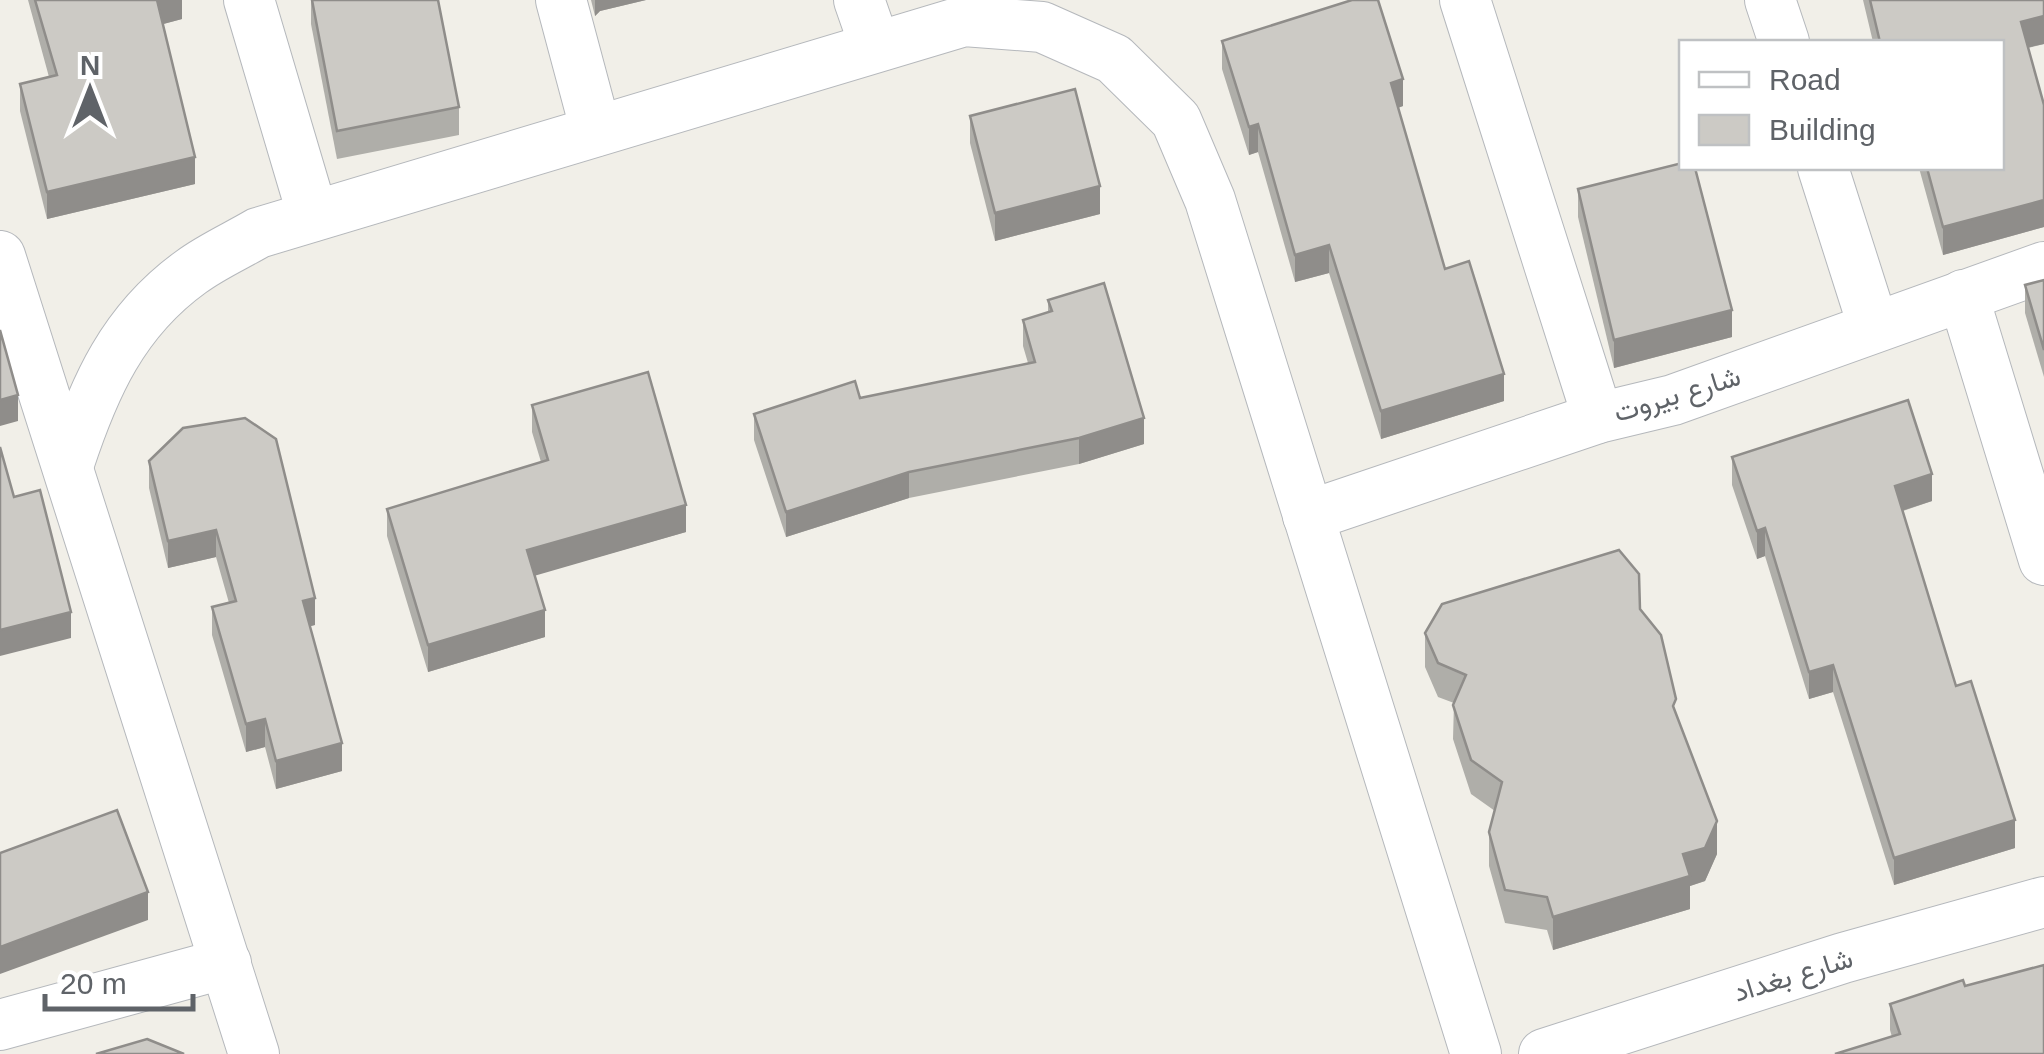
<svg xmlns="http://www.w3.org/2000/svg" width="2044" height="1054" font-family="Arial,Vazirmatn,sans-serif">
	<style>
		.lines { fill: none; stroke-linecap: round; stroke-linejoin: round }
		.minor-casing { stroke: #b5b8bc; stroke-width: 52 }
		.minor { stroke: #fff; stroke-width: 50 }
		.wall { fill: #afaea9 }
		.shaded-wall { fill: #8f8d8a }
		.building { fill: #cccac5; stroke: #8f8d8a; stroke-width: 2.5 }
		.labels { text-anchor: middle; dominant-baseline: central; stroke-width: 8; stroke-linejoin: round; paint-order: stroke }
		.street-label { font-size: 28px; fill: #5f6368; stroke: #fff }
	</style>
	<rect width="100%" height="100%" fill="#f1efe8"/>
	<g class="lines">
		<g class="minor-casing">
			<g id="minor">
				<polyline points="249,0 313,216"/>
				<polyline points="561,0 596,131"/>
				<polyline points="859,0 875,46"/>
				<polyline points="1465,0 1598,418"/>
				<polyline points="1770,0 1784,42"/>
				<polyline points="1823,168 1873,325"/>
				<polyline points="0,256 254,1054"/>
				<polyline points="1963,295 2044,560"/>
				<path d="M69,463C94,387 123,321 191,272C211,257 236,246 258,233L964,21L1042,27L1114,59L1176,120L1210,200L1476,1054"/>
				<polyline points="1308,516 1598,418 1673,400 2044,267"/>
				<polyline points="0,1025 226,963"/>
				<polyline points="1544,1054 1843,958 2044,902"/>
			</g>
		</g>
		<use href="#minor" class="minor"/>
	</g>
	<g class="wall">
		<polygon points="28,0 182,0 182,19 163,24 195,184 47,219 20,111 20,84 49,77"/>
		<polygon points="311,0 459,107 459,135 337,159 311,24"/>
		<polygon points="591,0 646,0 600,11 595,16"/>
		<polygon points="1863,0 2044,0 2044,44 2028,48 2044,105 2044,227 1943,255 1919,168 2002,168 2002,42 1873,42"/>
		<polygon points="1222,41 1403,106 1398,108 1445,269 1504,401 1381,439 1329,273 1295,282 1258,152 1249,155 1222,69"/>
		<polygon points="970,116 1100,214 995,241 970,143"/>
		<polygon points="1578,189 1732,337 1614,368 1578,217"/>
		<polygon points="2044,280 2044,377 2025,313 2025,285"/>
		<polygon points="1048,300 1144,444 1079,464 909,498 786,537 754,440 754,414 860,398 1028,363 1023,346 1023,320 1048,312"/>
		<polygon points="532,405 686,532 534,575 545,637 428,672 387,536 387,509 541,462 532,432"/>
		<polygon points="1732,457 1932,501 1903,511 1956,686 2015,848 1894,885 1833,692 1809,699 1765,556 1757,559 1732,485"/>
		<polygon points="149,461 315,625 310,626 342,771 276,789 265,747 246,752 212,635 212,607 229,603 216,557 168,568 149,488"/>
		<polygon points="1640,609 1676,715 1717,854 1705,881 1690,886 1690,909 1553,950 1547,930 1505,923 1489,866 1489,832 1495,811 1471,794 1453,739 1454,703 1438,697 1425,667 1425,633"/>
		<polygon points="1965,986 2044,1054 1892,1037 1890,1030 1890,1004"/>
	</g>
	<g class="shaded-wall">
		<polygon points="156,0 182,0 182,19 156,26"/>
		<polygon points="595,0 646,0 600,11 595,16"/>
		<polygon points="2044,16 2044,44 2021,49 2021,22"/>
		<polygon points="1403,79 1403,106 1391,110 1391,83"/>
		<polygon points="1258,124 1258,152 1249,155 1249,127"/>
		<polygon points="195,157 195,184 47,219 47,192"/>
		<polygon points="1100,186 1100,214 995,241 995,213"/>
		<polygon points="2044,200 2044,227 1943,255 1943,227"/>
		<polygon points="1329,245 1329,273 1295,282 1295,255"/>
		<polygon points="1732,310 1732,337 1614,368 1614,340"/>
		<polygon points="1504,374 1504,401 1381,439 1381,411"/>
		<polygon points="18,395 18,421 0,426 0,400"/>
		<polygon points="1144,418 1144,444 1079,464 1079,438"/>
		<polygon points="909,472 909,498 786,537 786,512"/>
		<polygon points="1932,474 1932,501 1895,513 1895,486"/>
		<polygon points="686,505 686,532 527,578 527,550"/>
		<polygon points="1765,528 1765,556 1757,559 1757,531"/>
		<polygon points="216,530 216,557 168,568 168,541"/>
		<polygon points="315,598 315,625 303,628 303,601"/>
		<polygon points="545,610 545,637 428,672 428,645"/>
		<polygon points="71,612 71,638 0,656 0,630"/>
		<polygon points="1833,665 1833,692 1809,699 1809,672"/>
		<polygon points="265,719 265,747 246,752 246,724"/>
		<polygon points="342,743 342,771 276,789 276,761"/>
		<polygon points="2015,820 2015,848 1894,885 1894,858"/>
		<polygon points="1717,821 1717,854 1705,881 1690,886 1690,909 1553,950 1553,917 1683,854"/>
		<polygon points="148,892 148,920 0,974 0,947"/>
	</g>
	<g class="building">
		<polygon points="35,0 157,0 195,157 47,192 20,84 57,75"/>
		<polygon points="312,0 438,0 459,107 337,131"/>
		<polygon points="1352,0 1378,0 1403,79 1391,83 1445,269 1469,261 1504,374 1381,411 1329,245 1295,255 1258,124 1249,127 1222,41"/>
		<polygon points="1870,0 2044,0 2044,16 2021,22 2044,105 2044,200 1943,227 1927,168 2002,168 2002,42 1880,42"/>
		<polygon points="1075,89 1100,186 995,213 970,116"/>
		<polygon points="1682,163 1682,168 1695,168 1732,310 1614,340 1578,189"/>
		<polygon points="2044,280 2044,350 2025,285"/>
		<polygon points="1104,283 1144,418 1079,438 909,472 786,512 754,414 855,381 860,398 1035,362 1023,320 1052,311 1048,300"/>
		<polygon points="0,330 18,395 0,400"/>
		<polygon points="648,372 686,505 527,550 545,610 428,645 387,509 548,460 532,405"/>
		<polygon points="1908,400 1932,474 1895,486 1956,686 1971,681 2015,820 1894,858 1833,665 1809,672 1765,528 1757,531 1732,457"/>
		<polygon points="245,418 276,439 315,598 303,601 342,743 276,761 265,719 246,724 212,607 236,601 216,530 168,541 149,461 183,428"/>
		<polygon points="0,447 14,497 40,490 71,612 0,630"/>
		<polygon points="1619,550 1639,574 1640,609 1661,635 1676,699 1673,706 1717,821 1705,848 1683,854 1690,876 1553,917 1547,897 1505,890 1489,832 1502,782 1471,760 1453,705 1466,675 1438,663 1425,633 1442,604"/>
		<polygon points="117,810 148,892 0,947 0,853"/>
		<polygon points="2044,965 2044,1054 1835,1054 1900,1034 1890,1004 1963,980 1965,986"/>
		<polygon points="147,1039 184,1054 96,1054"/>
	</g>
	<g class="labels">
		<g class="street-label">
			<text transform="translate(1677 394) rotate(-17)">شارع بيروت</text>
			<text transform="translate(1793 975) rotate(-17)">شارع بغداد</text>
		</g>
	</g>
	<rect x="1679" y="40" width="325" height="130" fill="#ffffff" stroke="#bfc1c3" stroke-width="2.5"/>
	<rect x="1699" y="72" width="50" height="15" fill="#ffffff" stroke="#bfc1c3" stroke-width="2.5"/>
	<text x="1769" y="90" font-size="30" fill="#5f6368">Road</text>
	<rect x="1699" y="115" width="50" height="30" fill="#cccac5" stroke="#bfc1c3" stroke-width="2.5"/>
	<text x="1769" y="140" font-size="30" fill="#5f6368">Building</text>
	<g transform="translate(90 90)" stroke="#ffffff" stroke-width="8" paint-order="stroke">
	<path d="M0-8L18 38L0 25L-18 38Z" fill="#5f6368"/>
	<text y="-15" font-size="28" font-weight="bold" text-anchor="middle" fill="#5f6368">N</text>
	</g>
	<path d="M45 994v15h148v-15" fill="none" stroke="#5f6368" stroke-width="5"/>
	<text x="60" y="994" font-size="30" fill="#5f6368" stroke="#ffffff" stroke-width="8" paint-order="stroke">20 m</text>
</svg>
